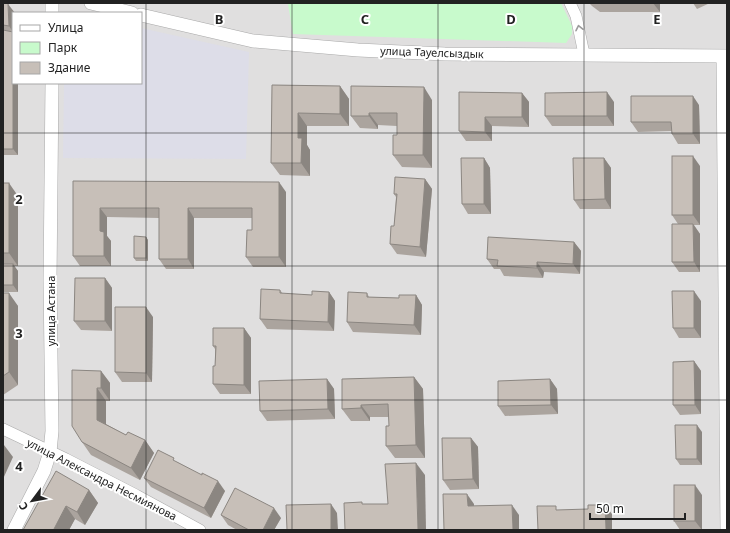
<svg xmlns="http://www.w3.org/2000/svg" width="730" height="533" font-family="'Noto Sans',sans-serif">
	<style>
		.residential { fill: #e0dfdf; fill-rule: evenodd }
		.park { fill: #c8facc }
		.plaza { fill: #dddde8 }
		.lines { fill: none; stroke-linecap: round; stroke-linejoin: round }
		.minor-casing { stroke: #a9a9a9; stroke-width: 12 }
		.tertiary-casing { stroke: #a9a9a9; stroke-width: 14 }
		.minor { stroke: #fff; stroke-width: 11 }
		.tertiary { stroke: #fff; stroke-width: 13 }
		.wall { fill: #aba49e }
		.shaded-wall { fill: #8b8681 }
		.building { fill: #c7bfb8; stroke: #8b8681 }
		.oneway { stroke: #9c9c9c }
		.grid { fill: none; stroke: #222; stroke-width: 1; stroke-opacity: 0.55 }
		.labels { text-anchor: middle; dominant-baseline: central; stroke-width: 4; stroke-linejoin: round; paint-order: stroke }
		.street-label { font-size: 11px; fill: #222; stroke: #fff }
		.grid-label { font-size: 13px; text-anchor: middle; font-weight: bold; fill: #222; stroke: #fff; stroke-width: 4; stroke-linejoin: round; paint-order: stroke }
	</style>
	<rect width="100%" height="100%" fill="#f2efe9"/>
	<path class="residential" d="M3,3H727V530H3ZM13,13H141V83H13Z"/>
	<polygon class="park" points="282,3 561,3 572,26 572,34 566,43 293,34 288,4"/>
	<polygon class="plaza" points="141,28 249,52 246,159 63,158 64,83 141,83"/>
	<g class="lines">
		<g class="minor-casing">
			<g id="minor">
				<polyline points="570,3 576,16 584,54"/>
				<polyline points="722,56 726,530"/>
				<polyline points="3,429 66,459 136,495 200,530"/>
			</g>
		</g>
		<g class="tertiary-casing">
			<g id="tertiary">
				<polyline points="91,3 132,13"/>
				<polyline points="52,13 52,3"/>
				<polyline points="141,15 253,41 358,50 445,54 727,56"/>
				<polyline points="14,530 44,471 50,452 52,431 50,281 52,83"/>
			</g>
		</g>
		<use href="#minor" class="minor"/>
		<use href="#tertiary" class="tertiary"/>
	</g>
	<g class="wall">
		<polygon points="3,3 13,13 18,155 3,155"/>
		<polygon points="589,3 660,3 660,12 600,12 592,6"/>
		<polygon points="693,3 710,3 697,9"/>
		<polygon points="272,85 340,86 349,99 349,126 307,126 307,145 310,150 310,176 280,175 271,163"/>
		<polygon points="522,93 529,102 529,127 492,126 492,141 466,141 459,131"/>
		<polygon points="432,100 432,168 402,167 393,155 397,135 397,126 378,125 378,129 360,128 351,116"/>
		<polygon points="614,102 614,126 552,126 545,116"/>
		<polygon points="699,105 700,144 678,144 672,134 672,131 638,132 631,122"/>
		<polygon points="484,158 490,168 491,214 468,214 462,204"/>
		<polygon points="604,158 611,168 611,209 580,209 574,200"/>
		<polygon points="700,166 700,225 694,225 700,234 700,272 679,272 672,262 678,224 672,215"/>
		<polygon points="425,179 432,189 426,257 397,254 390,244 394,226 396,197 394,194"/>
		<polygon points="73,181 286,192 286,267 253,267 246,257 252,230 252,218 194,218 194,269 166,269 159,259 159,218 107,217 107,236 111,241 111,266 80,266 73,256"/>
		<polygon points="3,183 18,196 18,266 14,266 18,271 18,292 3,292"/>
		<polygon points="146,237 148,240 148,261 136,261 134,258"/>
		<polygon points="574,242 581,251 580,274 544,272 543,278 504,276 500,269 494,269 487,259"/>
		<polygon points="105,278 112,288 112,331 81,330 74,321"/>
		<polygon points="280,290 283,294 312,295 329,292 335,301 334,331 267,329 260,319"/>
		<polygon points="3,293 18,306 18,385 3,395"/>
		<polygon points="367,293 369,297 399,298 416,295 422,305 421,335 353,332 347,322"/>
		<polygon points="701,301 701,338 679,338 673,328"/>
		<polygon points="153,317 152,382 122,382 115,372"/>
		<polygon points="244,328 251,338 251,394 220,394 213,384 215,366 215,349 213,346"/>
		<polygon points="694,361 701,371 701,414 680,415 673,405"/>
		<polygon points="101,371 110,383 110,401 106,401 106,424 126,435 145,440 154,453 140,480 91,455 82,442"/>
		<polygon points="414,377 423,389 425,458 395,458 386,446 389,426 389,417 370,417 370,421 351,421 342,409"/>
		<polygon points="327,379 334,389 335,419 267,421 260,411"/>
		<polygon points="550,379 557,389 558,414 505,416 498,406"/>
		<polygon points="702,432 702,465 680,465 676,459"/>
		<polygon points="471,438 478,447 479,489 450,490 443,480"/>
		<polygon points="177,462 225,491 211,518 151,487 144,478"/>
		<polygon points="89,490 98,503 85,525 75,519 69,530 23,530"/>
		<polygon points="702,495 702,530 680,530 674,521"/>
		<polygon points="221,515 281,518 274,530 237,530 228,525"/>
	</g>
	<g class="shaded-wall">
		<polygon points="653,3 660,3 660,12"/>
		<polygon points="8,4 15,13 13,13 13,64 13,32 9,26"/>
		<polygon points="13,83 18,83 18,155 13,149"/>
		<polygon points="340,86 349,99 349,126 340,114"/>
		<polygon points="424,87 432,100 432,168 423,155"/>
		<polygon points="607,92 614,102 614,126 607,116"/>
		<polygon points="522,93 529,102 529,127 522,117"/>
		<polygon points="693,96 699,105 700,144 693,134"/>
		<polygon points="298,113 307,126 307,145 310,150 310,176 301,163 298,138"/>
		<polygon points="369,113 378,125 378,129 369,116"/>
		<polygon points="485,117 492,126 492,141 485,132"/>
		<polygon points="693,156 700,166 700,225 693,215"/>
		<polygon points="484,158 490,168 491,214 484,204"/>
		<polygon points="604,158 611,168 611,209 605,199"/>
		<polygon points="425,179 432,189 426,257 420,247"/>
		<polygon points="279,182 286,192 286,267 279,257"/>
		<polygon points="9,183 18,196 18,266 9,253"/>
		<polygon points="100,208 107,217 107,236 111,241 111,266 104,256 100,231"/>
		<polygon points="188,208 194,218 194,269 188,259"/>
		<polygon points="693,224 700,234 700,272 694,262"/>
		<polygon points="146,237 148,240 148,261 146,258"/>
		<polygon points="574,242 581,251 580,274 573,264"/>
		<polygon points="537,262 544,272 543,278 537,268"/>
		<polygon points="13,264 18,271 18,292 13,285"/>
		<polygon points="105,278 112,288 112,331 105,321"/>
		<polygon points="694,291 701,301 701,338 694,328"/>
		<polygon points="329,292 335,301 334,331 328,322"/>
		<polygon points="9,293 18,306 18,385 9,372"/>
		<polygon points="416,295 422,305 421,335 414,325"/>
		<polygon points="146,307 153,317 152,382 146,373"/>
		<polygon points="244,328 251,338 251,394 244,385"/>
		<polygon points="694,361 701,371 701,414 695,405"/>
		<polygon points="101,371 110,383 110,401 101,388"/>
		<polygon points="414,377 423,389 425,458 416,445"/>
		<polygon points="327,379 334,389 335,419 328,409"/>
		<polygon points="550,379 557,389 558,414 551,405"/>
		<polygon points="97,388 106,401 106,432 97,420"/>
		<polygon points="361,405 370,417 370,421 361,408"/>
		<polygon points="697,425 702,432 702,465 697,459"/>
		<polygon points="471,438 478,447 479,489 473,479"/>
		<polygon points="145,440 154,453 140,480 131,468"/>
		<polygon points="4,445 13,457 3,479 3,447"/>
		<polygon points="416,463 425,475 426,530 418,530"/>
		<polygon points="218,481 225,491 211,518 204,508"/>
		<polygon points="695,485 702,495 702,530 695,521"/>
		<polygon points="89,490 98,503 85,525 77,512"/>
		<polygon points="467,494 474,504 474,516 468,506"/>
		<polygon points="331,504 337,513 338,530 331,530"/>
		<polygon points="512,505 519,515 519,530 513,530"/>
		<polygon points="605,505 612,514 612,530 606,530"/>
		<polygon points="66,506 75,519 69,530 54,530 54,529"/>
		<polygon points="274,508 281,518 274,530 263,530"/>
	</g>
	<g class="building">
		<polygon points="3,3 8,3 8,4 9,26 3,25"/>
		<polygon points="3,30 13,32 13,149 3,149"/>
		<polygon points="272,85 340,86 340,114 298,113 298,138 302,138 301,163 271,163"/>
		<polygon points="351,86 424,87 423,155 393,155 393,135 397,135 397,113 369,113 369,116 351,116"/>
		<polygon points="459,92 522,93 522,117 485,117 485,132 459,131"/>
		<polygon points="607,92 607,116 545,116 545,93"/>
		<polygon points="631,96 693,96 693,134 672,134 671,122 631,122"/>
		<rect x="672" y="156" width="21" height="59"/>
		<polygon points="461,158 484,158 484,204 462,204"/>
		<polygon points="573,158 604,158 605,199 574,200"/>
		<polygon points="395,177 425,179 420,247 390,244 391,226 394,226 397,194 394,194"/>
		<polygon points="73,181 279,182 279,257 246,257 247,230 252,230 252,208 188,208 188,259 159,259 159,208 100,208 100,231 104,232 104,256 73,256"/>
		<rect x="3" y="183" width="6" height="70"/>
		<polygon points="672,224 693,224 694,262 672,262"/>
		<polygon points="134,236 146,237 146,258 134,258"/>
		<polygon points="488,237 574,242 573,264 537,262 537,268 497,266 498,260 487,259"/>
		<rect x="3" y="264" width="10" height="21"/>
		<polygon points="75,278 105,278 105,321 74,321"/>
		<polygon points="261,289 280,290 280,293 312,295 312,291 329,292 328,322 260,319"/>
		<polygon points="672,291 694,291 694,328 673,328"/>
		<polygon points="348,292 367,293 367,297 399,298 399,295 416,295 414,325 347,322"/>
		<polygon points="3,293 9,293 9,372 3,376"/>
		<polygon points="115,307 146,307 146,373 115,372"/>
		<polygon points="213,328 244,328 244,385 213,384 213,366 215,366 216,346 213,346"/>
		<polygon points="694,361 695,405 673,405 673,362"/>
		<polygon points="72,370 101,371 101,388 97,388 97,420 126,435 128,432 145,440 131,468 82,442 72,426"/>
		<polygon points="414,377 416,445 386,446 386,426 389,426 388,404 361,405 361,408 342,409 342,379"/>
		<polygon points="327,379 328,409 260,411 259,381"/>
		<polygon points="550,379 551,405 498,406 498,381"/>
		<polygon points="675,425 697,425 697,459 676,459"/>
		<polygon points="442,438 471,438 473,479 443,480"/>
		<polygon points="158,450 174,458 173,460 202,475 202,473 218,481 204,508 144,478"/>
		<polygon points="416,463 418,530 345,530 344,503 362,502 362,504 388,504 385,464"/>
		<polygon points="56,471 89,490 77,512 66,506 54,529 55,530 23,530"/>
		<rect x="674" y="485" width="21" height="36"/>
		<polygon points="235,488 274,508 263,530 249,530 221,515"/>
		<polygon points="443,494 467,494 468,506 512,505 513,530 444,530"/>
		<polygon points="331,504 331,530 287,530 286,505"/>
		<polygon points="588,505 605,505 606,530 538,530 537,506 556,506 556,510 588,509"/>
	</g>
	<defs><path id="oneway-chevron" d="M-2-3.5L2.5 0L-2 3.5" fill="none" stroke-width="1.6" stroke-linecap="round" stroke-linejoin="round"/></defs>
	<use class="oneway" href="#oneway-chevron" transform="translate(579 28) rotate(-102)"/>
	<path class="grid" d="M146,3V530M292,3V530M438,3V530M584,3V530M3,133H727M3,266H727M3,400H727"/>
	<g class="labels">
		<g class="street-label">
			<text transform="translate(432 52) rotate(2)">улица Тауелсыздык</text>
			<text transform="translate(50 311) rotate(-90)">улица Астана</text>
			<text transform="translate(102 479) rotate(27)">улица Александра Несмиянова</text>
		</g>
	</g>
	<g class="grid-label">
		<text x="219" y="24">B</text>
		<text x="365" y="24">C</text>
		<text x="511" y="24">D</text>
		<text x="657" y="24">E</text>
		<text x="19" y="204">2</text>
		<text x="19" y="338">3</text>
		<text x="19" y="471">4</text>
	</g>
	<rect width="730" height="533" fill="none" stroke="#222222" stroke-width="8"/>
	<rect x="12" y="12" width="130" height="72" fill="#ffffff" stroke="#a7a7a7"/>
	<rect x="20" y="25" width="20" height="6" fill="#ffffff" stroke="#a7a7a7"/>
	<text x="48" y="32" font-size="12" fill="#222222">Улица</text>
	<rect x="20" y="42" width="20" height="12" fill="#c8facc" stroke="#a7a7a7"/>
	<text x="48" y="52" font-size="12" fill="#222222">Парк</text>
	<rect x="20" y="62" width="20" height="12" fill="#c7bfb8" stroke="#a7a7a7"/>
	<text x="48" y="72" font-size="12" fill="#222222">Здание</text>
	<g transform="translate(32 501) rotate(238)" stroke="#ffffff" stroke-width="3" paint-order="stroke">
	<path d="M0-3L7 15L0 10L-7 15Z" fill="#222222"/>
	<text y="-6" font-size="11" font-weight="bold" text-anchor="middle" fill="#222222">С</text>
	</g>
	<path d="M590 513v6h95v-6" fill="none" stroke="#222222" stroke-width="2"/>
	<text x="596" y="513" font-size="12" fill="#222222" stroke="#ffffff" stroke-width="3" paint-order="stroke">50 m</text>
</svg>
